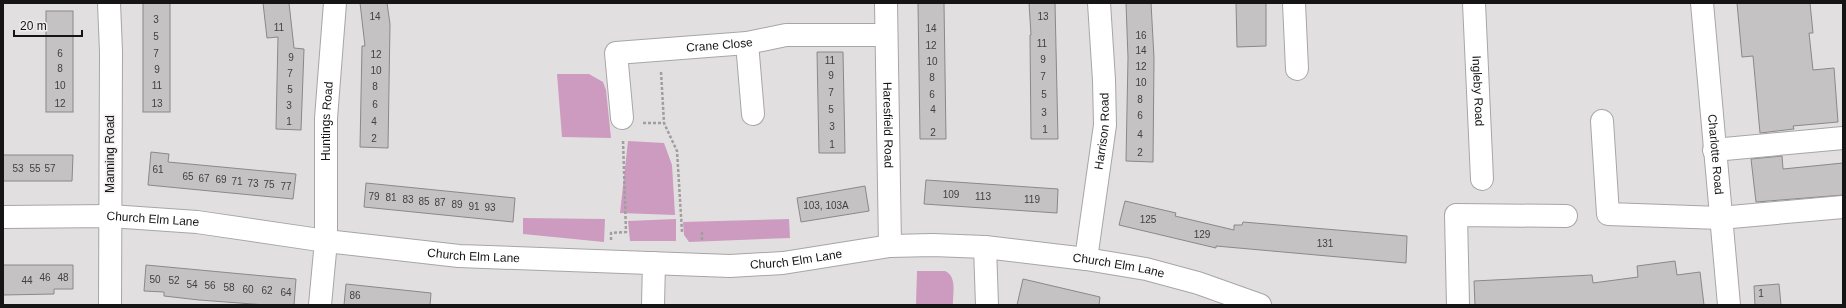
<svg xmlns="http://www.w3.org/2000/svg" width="1846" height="308" font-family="Arial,sans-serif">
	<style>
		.green { fill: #cd9bc0 }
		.building { fill: #c5c2c4; stroke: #8b888a }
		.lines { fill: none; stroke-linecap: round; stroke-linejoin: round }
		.minor-casing { stroke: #a8a5a7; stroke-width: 24 }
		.path { stroke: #a09e9f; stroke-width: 2.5; stroke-dasharray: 3 2; stroke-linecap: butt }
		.minor { stroke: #fff; stroke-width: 22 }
		.labels { text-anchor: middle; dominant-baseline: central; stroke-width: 3; stroke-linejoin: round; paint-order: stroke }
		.number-label { font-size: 10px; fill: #424042 }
		.street-label { font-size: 12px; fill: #161516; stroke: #efecee }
	</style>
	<rect width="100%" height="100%" fill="#e2dfe1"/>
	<g class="green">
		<polygon points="557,74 589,74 603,82 606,90 611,138 562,137"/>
		<polygon points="628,141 664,143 672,165 675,215 620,213"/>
		<polygon points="523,218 605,219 604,242 523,234"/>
		<polygon points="676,219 676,241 630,241 628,221"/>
		<polygon points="789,219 790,238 689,242 684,235 683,222"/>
		<path d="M917,271H945C957,276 953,293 953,305H916Z"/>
	</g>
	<g class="building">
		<rect x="143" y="3" width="27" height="109"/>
		<polygon points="263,3 289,3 294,48 304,49 301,130 276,129 278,37 267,38"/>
		<polygon points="360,3 387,3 390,24 388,148 360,147 362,46 365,46"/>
		<polygon points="918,3 944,3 946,139 920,139"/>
		<polygon points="1029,3 1055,3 1058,139 1031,139 1030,35 1031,35"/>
		<polygon points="1126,3 1151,3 1154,58 1153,162 1126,161 1128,58"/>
		<polygon points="1236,3 1266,3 1266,46 1237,47"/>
		<polygon points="1737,3 1810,3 1813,33 1809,33 1813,70 1834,68 1838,122 1793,126 1794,129 1760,133 1753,56 1742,57"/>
		<rect x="46" y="11" width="27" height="101"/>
		<polygon points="817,52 843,52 845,153 819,153"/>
		<polygon points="151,152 169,154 168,162 296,174 293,199 148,185"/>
		<polygon points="3,155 73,155 72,181 3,181"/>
		<polygon points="1782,156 1783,169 1843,163 1843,195 1756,202 1751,159"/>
		<polygon points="926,180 1058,189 1057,213 924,204"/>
		<polygon points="366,183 515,198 513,222 364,207"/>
		<polygon points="865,186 869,211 801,222 797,198"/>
		<polygon points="1125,201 1176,213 1175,216 1234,230 1234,225 1242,225 1243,222 1407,236 1406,263 1216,246 1216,248 1119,225"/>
		<polygon points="1675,261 1677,275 1700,272 1704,305 1475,305 1474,281 1592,275 1593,283 1638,277 1637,266"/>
		<polygon points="3,265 73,265 73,289 54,289 54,294 3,295"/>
		<polygon points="146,265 296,279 294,305 266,305 199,300 164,296 164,292 144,291"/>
		<polygon points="1023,279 1100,297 1099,305 1017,305"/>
		<polygon points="346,284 431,293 430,305 344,305"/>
		<polygon points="1779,284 1781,305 1755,305 1754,286"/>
	</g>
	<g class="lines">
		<g class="minor-casing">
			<g id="minor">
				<polyline points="109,3 111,52 110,305"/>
				<path id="s1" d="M886,3L890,246"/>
				<polyline points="1294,3 1297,69"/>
				<path id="s2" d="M1474,3L1482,179"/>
				<path id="s3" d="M1702,3L1729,305"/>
				<polyline points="747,43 753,114"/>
				<path id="s4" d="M622,118L616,53L747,43L786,35H886"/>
				<polyline points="1602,121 1608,214 1720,218 1843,207"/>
				<polyline points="1714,150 1843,138"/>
				<path id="s5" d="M3,217L110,216L197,222L326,241L459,256L730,266L783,263L890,246L933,245L985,247L1086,259L1146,269L1198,283L1260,305"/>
				<polyline points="985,247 987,305"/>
				<path id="s6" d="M1086,259L1105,125L1104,80L1099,3"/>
				<path id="s7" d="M320,305L326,241V118L335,3"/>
				<polyline points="653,305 654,263"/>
				<polyline points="1458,305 1456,215 1566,216"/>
			</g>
		</g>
		<g class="path">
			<polyline points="661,72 664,123 677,151 682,232"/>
			<polyline points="643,123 664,123"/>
			<polyline points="702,232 702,240"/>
			<polyline points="611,240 611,233 626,232 623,140"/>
		</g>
		<use href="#minor" class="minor"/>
	</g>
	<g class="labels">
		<g class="number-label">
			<text x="375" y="16">14</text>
			<text x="1043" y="16">13</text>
			<text x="156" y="19">3</text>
			<text x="279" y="27">11</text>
			<text x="931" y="28">14</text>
			<text x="1141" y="35">16</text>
			<text x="156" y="36">5</text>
			<text x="1042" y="43">11</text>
			<text x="931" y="45">12</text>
			<text x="1141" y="50">14</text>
			<text x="60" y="53">6</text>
			<text x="156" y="53">7</text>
			<text x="376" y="54">12</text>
			<text x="291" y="57">9</text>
			<text x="1043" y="59">9</text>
			<text x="830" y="60">11</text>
			<text x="932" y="61">10</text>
			<text x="1141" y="66">12</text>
			<text x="60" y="68">8</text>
			<text x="157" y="69">9</text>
			<text x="376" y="70">10</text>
			<text x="290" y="73">7</text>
			<text x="831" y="75">9</text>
			<text x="1043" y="76">7</text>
			<text x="932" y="77">8</text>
			<text x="1141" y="82">10</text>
			<text x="60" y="85">10</text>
			<text x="157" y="85">11</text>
			<text x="375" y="86">8</text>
			<text x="290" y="89">5</text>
			<text x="831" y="92">7</text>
			<text x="932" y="94">6</text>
			<text x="1044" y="94">5</text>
			<text x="1140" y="99">8</text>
			<text x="60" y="103">12</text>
			<text x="157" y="103">13</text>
			<text x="375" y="104">6</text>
			<text x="289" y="105">3</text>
			<text x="831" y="109">5</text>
			<text x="933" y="109">4</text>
			<text x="1044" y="112">3</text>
			<text x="1140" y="115">6</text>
			<text x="289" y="121">1</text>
			<text x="374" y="121">4</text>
			<text x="832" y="126">3</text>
			<text x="1045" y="129">1</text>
			<text x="933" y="132">2</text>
			<text x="1140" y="134">4</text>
			<text x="374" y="138">2</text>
			<text x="832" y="144">1</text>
			<text x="1140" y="152">2</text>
			<text x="18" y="168">53</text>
			<text x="35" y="168">55</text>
			<text x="50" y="168">57</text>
			<text x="158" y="169">61</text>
			<text x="188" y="176">65</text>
			<text x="204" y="178">67</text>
			<text x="221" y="179">69</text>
			<text x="237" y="181">71</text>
			<text x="253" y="183">73</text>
			<text x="269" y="184">75</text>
			<text x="286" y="186">77</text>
			<text x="951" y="194">109</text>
			<text x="374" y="196">79</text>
			<text x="983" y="196">113</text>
			<text x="391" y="197">81</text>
			<text x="408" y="199">83</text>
			<text x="1032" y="199">119</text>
			<text x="424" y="201">85</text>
			<text x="440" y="202">87</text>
			<text x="457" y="204">89</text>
			<text x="826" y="205">103, 103A</text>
			<text x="474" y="206">91</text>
			<text x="490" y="207">93</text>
			<text x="1148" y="219">125</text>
			<text x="1202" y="234">129</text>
			<text x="1325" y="243">131</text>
			<text x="45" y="277">46</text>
			<text x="63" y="277">48</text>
			<text x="155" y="279">50</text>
			<text x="27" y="280">44</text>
			<text x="174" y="280">52</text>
			<text x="192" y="284">54</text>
			<text x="210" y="285">56</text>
			<text x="229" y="287">58</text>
			<text x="248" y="289">60</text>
			<text x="267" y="290">62</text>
			<text x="286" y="292">64</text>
			<text x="1761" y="293">1</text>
			<text x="355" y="295">86</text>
		</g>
		<g class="street-label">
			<text stroke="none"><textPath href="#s4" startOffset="169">Crane Close</textPath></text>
			<text stroke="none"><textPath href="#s2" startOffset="88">Ingleby Road</textPath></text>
			<text stroke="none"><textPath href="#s7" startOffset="184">Huntings Road</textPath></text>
			<text stroke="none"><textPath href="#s1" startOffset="122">Haresfield Road</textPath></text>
			<text stroke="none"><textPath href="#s6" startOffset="129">Harrison Road</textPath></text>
			<text transform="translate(110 154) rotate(-90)">Manning Road</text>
			<text stroke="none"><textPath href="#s3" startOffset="152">Charlotte Road</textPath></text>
			<text stroke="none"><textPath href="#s5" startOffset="150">Church Elm Lane</textPath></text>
			<text stroke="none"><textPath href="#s5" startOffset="473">Church Elm Lane</textPath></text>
			<text stroke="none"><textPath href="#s5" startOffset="796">Church Elm Lane</textPath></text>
			<text stroke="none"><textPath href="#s5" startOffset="1121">Church Elm Lane</textPath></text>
		</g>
	</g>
	<rect width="1846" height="308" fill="none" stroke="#161516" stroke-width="8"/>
	<path d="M14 30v6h68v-6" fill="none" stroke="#161516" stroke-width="2"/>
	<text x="20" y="30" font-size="12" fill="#161516" stroke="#efecee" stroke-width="3" paint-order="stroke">20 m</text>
</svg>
